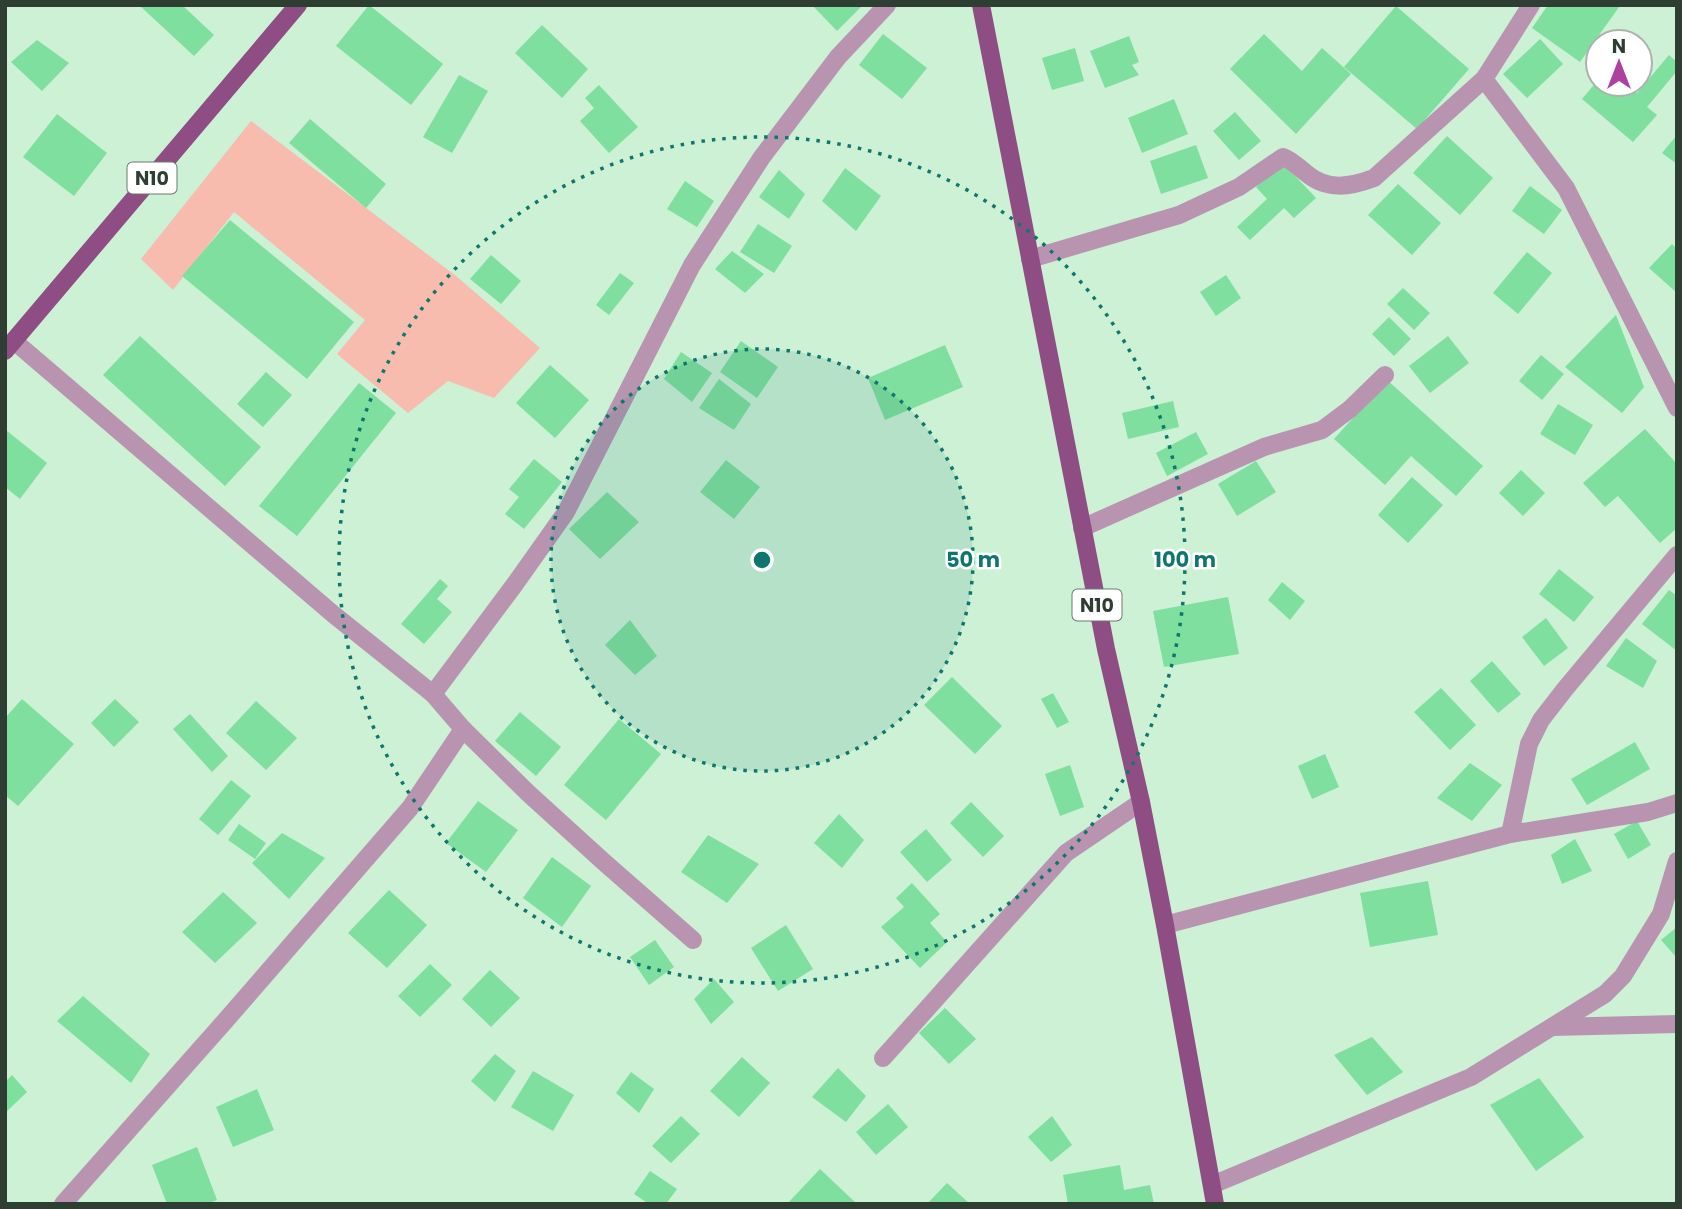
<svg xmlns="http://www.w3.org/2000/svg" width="1682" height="1209" font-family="Poppins,sans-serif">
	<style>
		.green { fill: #f7bcae }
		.building { fill: #7fdf9e }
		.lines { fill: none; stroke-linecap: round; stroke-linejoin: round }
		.minor { stroke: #b994b1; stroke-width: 18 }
		.primary { stroke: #8e4e84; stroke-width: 18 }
		.ring { fill: none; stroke: #0f766e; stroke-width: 3.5; stroke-dasharray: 3.5 7 }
		.labels { text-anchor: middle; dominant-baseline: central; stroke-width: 5; stroke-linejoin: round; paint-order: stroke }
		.shield { fill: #fff; stroke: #6d7870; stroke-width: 2 }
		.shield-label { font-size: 19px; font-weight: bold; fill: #2f3e33 }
		.centre { fill: #0f766e; stroke: #fff; stroke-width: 3.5 }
		.ring-label { font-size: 21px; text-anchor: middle; font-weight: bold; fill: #0f766e; stroke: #fff; stroke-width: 5; stroke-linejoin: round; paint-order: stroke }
	</style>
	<rect width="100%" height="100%" fill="#ccf1d5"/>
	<polygon class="green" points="251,121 456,276 540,348 494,398 448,381 408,413 337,354 365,320 234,212 173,290 141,259"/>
	<g class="building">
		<polygon points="139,5 182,5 214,35 194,56"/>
		<polygon points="369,5 443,64 411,105 336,46"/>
		<polygon points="812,5 863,5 837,31"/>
		<polygon points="1548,5 1617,5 1619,7 1580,62 1532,28"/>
		<polygon points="1396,6 1469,69 1417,129 1344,67"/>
		<polygon points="542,25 588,69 562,98 515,53"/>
		<polygon points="883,34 927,68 902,99 859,65"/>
		<polygon points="1264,34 1302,71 1322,48 1351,74 1296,134 1230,69"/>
		<polygon points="1129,36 1139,62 1132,65 1139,75 1105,88 1090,51"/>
		<polygon points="1540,39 1563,64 1527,98 1503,74"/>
		<polygon points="37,40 69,63 42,91 11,62"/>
		<polygon points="1075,48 1084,81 1052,90 1042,58"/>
		<polygon points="1669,55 1677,62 1677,71 1647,107 1657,115 1633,142 1582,99 1598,80 1598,84 1635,84 1631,89 1637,93"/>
		<polygon points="459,75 488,91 452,153 423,137"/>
		<polygon points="599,85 638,127 609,153 580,121 594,108 585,98"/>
		<polygon points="1174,99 1188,134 1142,153 1128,118"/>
		<polygon points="1235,112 1261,141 1239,160 1213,131"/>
		<polygon points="57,114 107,153 74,196 23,157"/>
		<polygon points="310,119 386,184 366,208 289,143"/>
		<polygon points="1677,135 1677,164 1662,153"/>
		<polygon points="1447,136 1493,178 1460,215 1413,173"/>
		<polygon points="1196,145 1208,178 1161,194 1150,161"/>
		<polygon points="1282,162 1316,198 1294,218 1284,208 1250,240 1237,227 1267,199 1256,187"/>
		<polygon points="845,168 881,196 856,231 822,201"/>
		<polygon points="779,170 805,194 789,219 759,197"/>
		<polygon points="685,181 714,201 697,227 667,209"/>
		<polygon points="1398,184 1441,223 1412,255 1368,215"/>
		<polygon points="1530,186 1562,210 1544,234 1512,211"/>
		<polygon points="230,220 354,322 307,379 182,276"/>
		<polygon points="758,224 792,246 774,273 740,252"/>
		<polygon points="1672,244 1677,249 1677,293 1649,268"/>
		<polygon points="732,251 764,274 745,293 715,269"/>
		<polygon points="1527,252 1552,273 1518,314 1493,293"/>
		<polygon points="491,255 521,281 501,304 470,279"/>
		<polygon points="620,273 634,283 609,315 596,305"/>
		<polygon points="1226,275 1241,298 1216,316 1200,292"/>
		<polygon points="1403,288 1430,313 1414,330 1387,304"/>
		<polygon points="1616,315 1644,387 1622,413 1565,367"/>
		<polygon points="1389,317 1411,339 1394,356 1372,334"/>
		<polygon points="140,336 261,447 225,486 103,375"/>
		<polygon points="1448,336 1469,363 1430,393 1409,366"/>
		<polygon points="741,341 778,367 757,398 720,372"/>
		<polygon points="945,345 963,387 885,420 868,378"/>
		<polygon points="681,352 712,373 692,402 664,379"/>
		<polygon points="1541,355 1564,374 1542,400 1519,381"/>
		<polygon points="550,365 589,400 555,438 516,403"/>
		<polygon points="266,372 292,395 263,427 237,404"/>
		<polygon points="719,379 751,404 734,430 699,408"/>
		<polygon points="1387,380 1483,466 1456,496 1411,456 1385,485 1334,439"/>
		<polygon points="359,383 396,413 297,536 259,506"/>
		<polygon points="1173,401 1179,427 1128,439 1122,413"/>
		<polygon points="1558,404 1593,425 1575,455 1540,434"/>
		<polygon points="1645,429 1677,464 1677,528 1660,543 1618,496 1605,507 1583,483"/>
		<polygon points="7,431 47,463 20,499 5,487 5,432"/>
		<polygon points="1196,432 1208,454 1167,476 1156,453"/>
		<polygon points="534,459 562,482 524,529 505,514 519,497 509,489"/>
		<polygon points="726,460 760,487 734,519 700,492"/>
		<polygon points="1256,461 1276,492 1237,516 1218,484"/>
		<polygon points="1521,470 1545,493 1523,516 1499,493"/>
		<polygon points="1412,477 1443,505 1408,543 1378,515"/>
		<polygon points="607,492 639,522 600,559 569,529"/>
		<polygon points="1559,569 1594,597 1574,622 1539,594"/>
		<polygon points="440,579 448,586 437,599 452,612 424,644 401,624"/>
		<polygon points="1282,582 1305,601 1290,620 1268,600"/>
		<polygon points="1669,590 1677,596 1677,651 1642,624"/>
		<polygon points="1228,597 1239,654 1164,667 1153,611"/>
		<polygon points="1546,618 1568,648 1544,666 1522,637"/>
		<polygon points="630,620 657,656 635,675 605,645"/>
		<polygon points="1626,638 1657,661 1643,688 1606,666"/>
		<polygon points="1492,661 1521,694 1498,713 1470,681"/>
		<polygon points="952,677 1002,726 975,754 924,705"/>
		<polygon points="1441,688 1476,725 1450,750 1414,712"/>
		<polygon points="1053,693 1069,722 1057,728 1041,699"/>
		<polygon points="22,699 74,744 18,806 5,795 5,718"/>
		<polygon points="115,699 139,722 114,747 91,723"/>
		<polygon points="256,701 297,738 266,770 226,733"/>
		<polygon points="520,712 561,747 536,776 495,741"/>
		<polygon points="190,714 228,756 212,772 173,729"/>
		<polygon points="619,719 661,754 606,820 564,785"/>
		<polygon points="1635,742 1650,769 1587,805 1571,779"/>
		<polygon points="1325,754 1339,787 1312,799 1298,766"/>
		<polygon points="1470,763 1502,785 1472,821 1437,798"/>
		<polygon points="1070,765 1084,807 1060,816 1045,774"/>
		<polygon points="231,780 251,796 218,835 199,819"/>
		<polygon points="478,801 518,830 486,872 446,843"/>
		<polygon points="971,802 1004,836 983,857 950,823"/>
		<polygon points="839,814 864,840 842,868 814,843"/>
		<polygon points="1637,821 1651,845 1628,859 1614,834"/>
		<polygon points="239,824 266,843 255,859 228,840"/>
		<polygon points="926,829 952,860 927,882 900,852"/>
		<polygon points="282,833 325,858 289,899 252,863"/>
		<polygon points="708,835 759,864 727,903 681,872"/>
		<polygon points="1575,839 1592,871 1562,884 1551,855"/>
		<polygon points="552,857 591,886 562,927 523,898"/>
		<polygon points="1428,881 1438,935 1370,947 1360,893"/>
		<polygon points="912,883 940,914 930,923 947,942 920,968 881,927 904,907 896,898"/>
		<polygon points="389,890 427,925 387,968 348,933"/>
		<polygon points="223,892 257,923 215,963 182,932"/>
		<polygon points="786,925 813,969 778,991 751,948"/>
		<polygon points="1677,927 1677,958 1661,940"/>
		<polygon points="655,940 674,967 649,985 630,957"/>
		<polygon points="430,964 452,985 420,1017 398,996"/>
		<polygon points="490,970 520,998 491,1027 462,999"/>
		<polygon points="714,979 734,1002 711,1024 694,999"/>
		<polygon points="83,996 150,1054 131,1083 57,1021"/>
		<polygon points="945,1008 976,1039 949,1064 919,1033"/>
		<polygon points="1372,1037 1403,1072 1367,1095 1334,1055"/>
		<polygon points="495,1054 516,1071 495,1102 471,1081"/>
		<polygon points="742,1057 770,1083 739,1117 710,1091"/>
		<polygon points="838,1068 866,1096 846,1122 812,1097"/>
		<polygon points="533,1071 574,1095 553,1131 511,1107"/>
		<polygon points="631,1072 654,1089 639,1113 616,1093"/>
		<polygon points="12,1075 27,1092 5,1113 5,1082"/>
		<polygon points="1539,1078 1584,1137 1536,1171 1490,1105"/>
		<polygon points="257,1089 274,1130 233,1147 216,1107"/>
		<polygon points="888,1104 908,1127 876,1155 856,1132"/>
		<polygon points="681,1116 700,1134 671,1163 652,1146"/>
		<polygon points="1052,1116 1072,1145 1051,1162 1028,1137"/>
		<polygon points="197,1147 217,1200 207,1204 167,1204 152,1165"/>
		<polygon points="1120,1165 1124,1190 1150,1185 1154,1204 1068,1204 1063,1175"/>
		<polygon points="820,1169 857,1204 787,1204"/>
		<polygon points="650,1171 677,1189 666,1204 649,1204 634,1194"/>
		<polygon points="947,1183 970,1204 927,1204"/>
	</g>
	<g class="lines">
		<g class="minor">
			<polyline points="1484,79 1566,188 1677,408"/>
			<path d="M1030,259L1179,215L1239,187L1283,157C1292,160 1299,168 1306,173C1327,191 1350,187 1374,178L1484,79L1531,5"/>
			<polyline points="14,341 333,614 433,694 463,729 528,793 605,863 693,940"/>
			<polyline points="1082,528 1264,447 1322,430 1350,409 1385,375"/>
			<polyline points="433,694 515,584 566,512 692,265 762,157 838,57 887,5"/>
			<polyline points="1510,834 1529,744 1541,720 1565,689 1677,555"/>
			<polyline points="1165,925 1510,834 1648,812 1677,803"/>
			<polyline points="1552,1027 1677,1024"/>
			<polyline points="883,1058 1066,853 1141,802"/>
			<polyline points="1212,1185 1471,1077 1605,994 1623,976 1661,914 1677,861"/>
			<polyline points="63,1204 226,1020 410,808 463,729"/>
		</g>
		<g class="primary">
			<polyline points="981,5 1106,649 1141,802 1165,925 1215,1204"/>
			<polyline points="5,351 298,5"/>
		</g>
	</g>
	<circle cx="762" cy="560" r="211" fill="#0f766e" fill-opacity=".12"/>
	<g class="ring">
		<circle cx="762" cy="560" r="211"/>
		<circle cx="762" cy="560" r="423"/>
	</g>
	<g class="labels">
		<g class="shield">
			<rect x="127.5" y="162.5" width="49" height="31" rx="5"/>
			<rect x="1072.5" y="589.5" width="49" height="31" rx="5"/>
		</g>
		<g class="shield-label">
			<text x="152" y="178">N10</text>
			<text x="1097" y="605">N10</text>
		</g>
	</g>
	<circle cx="762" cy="560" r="10" class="centre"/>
	<g class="ring-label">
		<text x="973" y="567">50 m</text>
		<text x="1185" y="567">100 m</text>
	</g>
	<rect width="1682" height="1209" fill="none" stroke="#2f3e33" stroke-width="14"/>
	<g transform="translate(1619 63)"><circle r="33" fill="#ffffff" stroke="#acb2ad" stroke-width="2"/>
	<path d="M0-5L12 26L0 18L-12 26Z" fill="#ae41a0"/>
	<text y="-10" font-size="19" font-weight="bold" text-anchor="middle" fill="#2f3e33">N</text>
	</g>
</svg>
